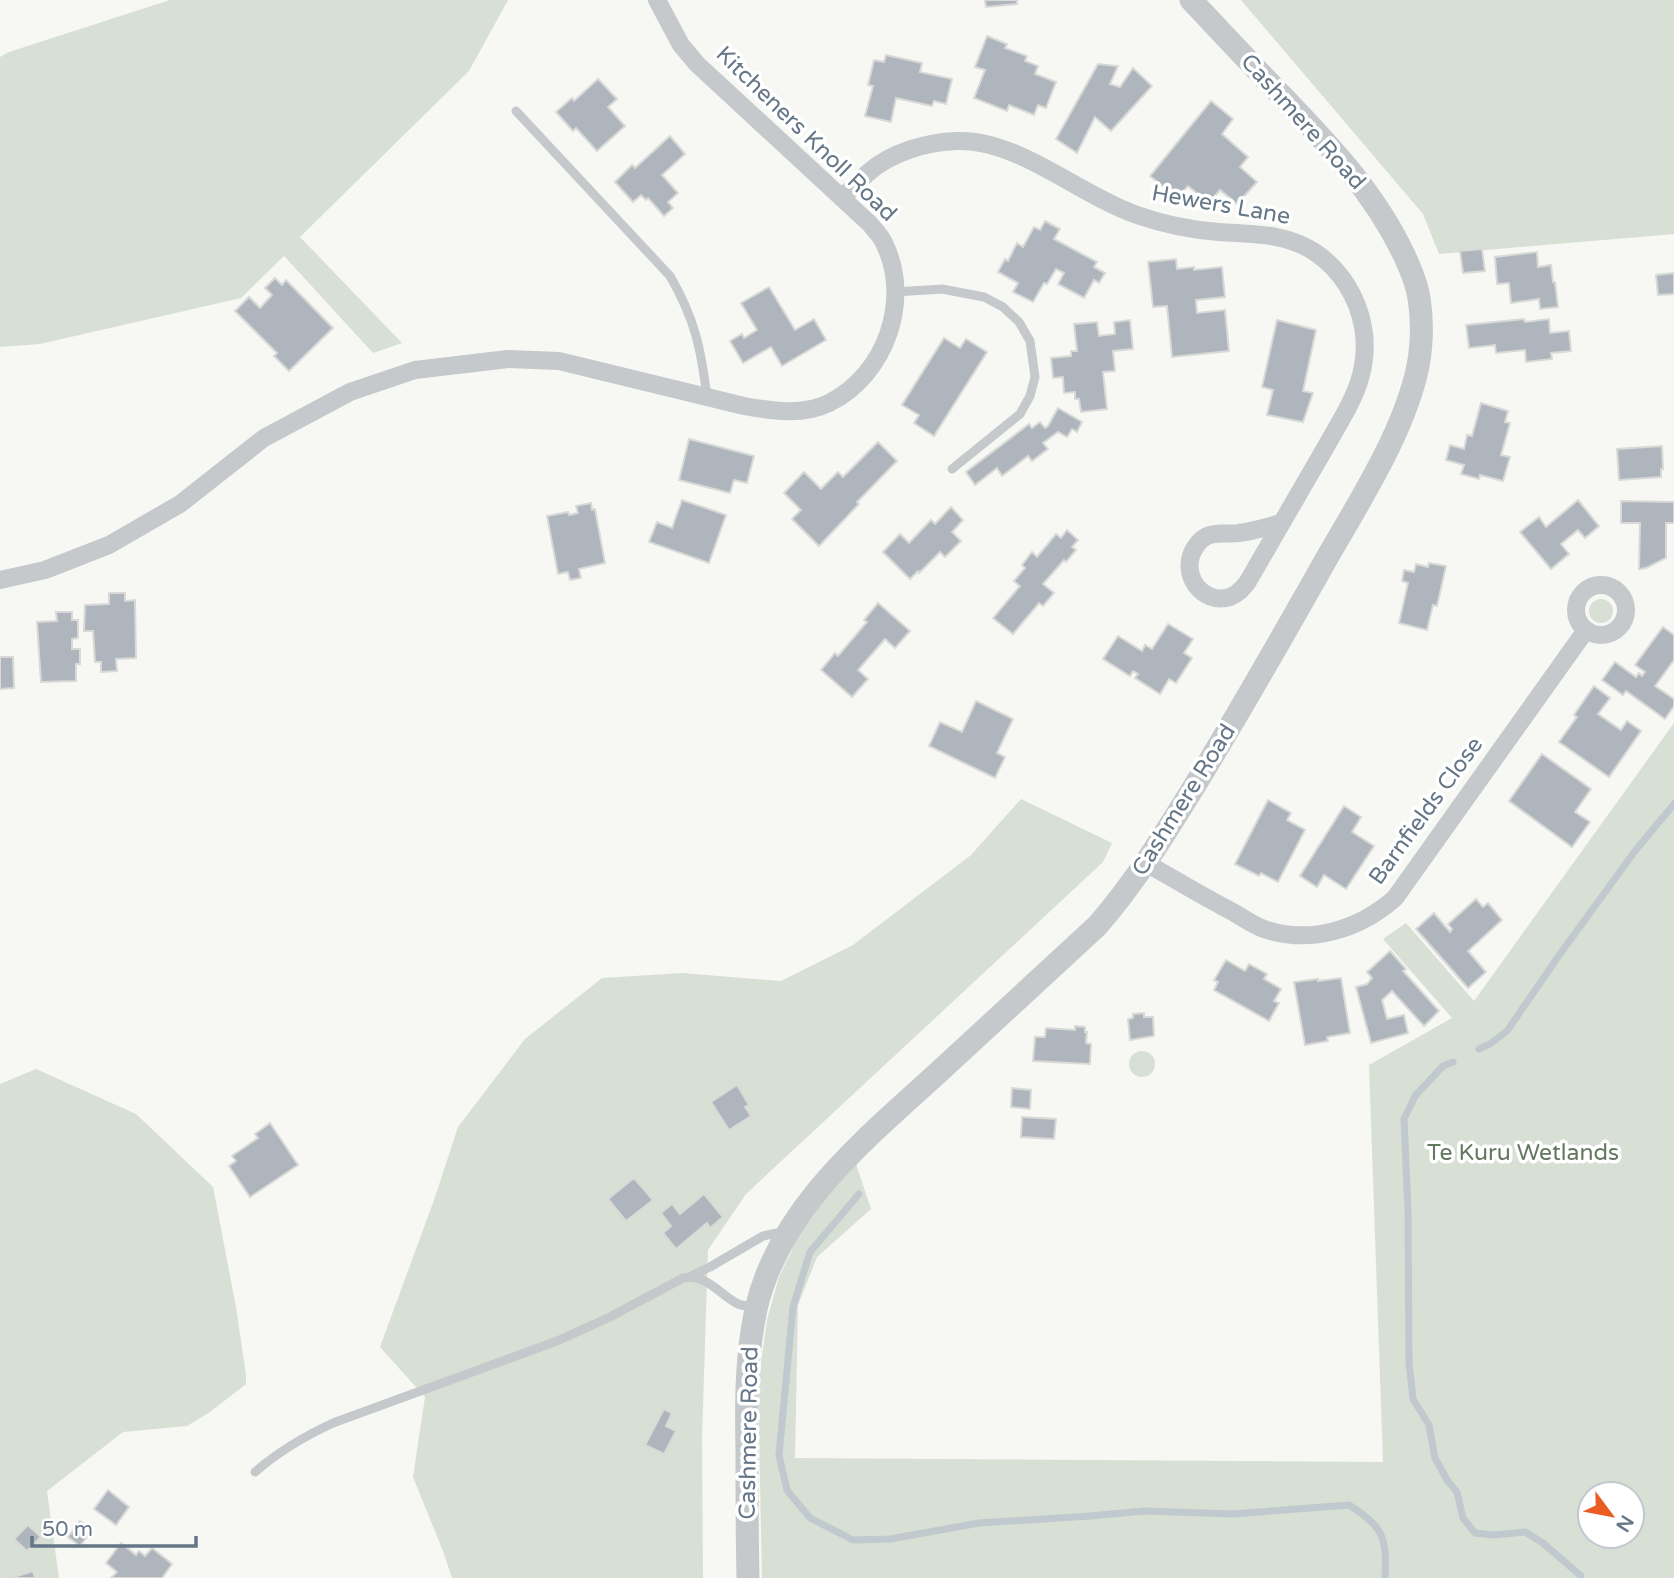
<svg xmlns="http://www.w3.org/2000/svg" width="1674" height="1578" font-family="'Varela Round',sans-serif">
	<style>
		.green { fill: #d8dfd5; fill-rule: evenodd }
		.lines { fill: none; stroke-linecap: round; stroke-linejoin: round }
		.stream { stroke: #bfc9ce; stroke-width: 7 }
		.building { fill: #aeb5bc; stroke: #d9d9d7; stroke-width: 2 }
		.service { stroke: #c5c9cc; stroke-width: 9 }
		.minor { stroke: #c5c9cc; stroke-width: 18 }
		.tertiary { stroke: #c5c9cc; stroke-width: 23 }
		.labels { text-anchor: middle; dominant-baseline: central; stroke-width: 7; stroke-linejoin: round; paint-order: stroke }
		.street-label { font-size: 23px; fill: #657687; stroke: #fff }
		.park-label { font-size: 23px; fill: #647860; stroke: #fff }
	</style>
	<rect width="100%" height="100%" fill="#f7f7f4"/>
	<g class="green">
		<polygon points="170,0 508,0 469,71 300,237 402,343 373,353 284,256 241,298 40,344 0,347 0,57 9,52"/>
		<polygon points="1241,0 1674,0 1674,234 1439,254 1423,214"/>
		<circle cx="1601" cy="611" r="12"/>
		<path d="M1674,723V1578H762L758,1385L767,1320L779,1277L800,1233L823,1201L856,1164L871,1209L817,1257L798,1305L795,1458L1383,1462L1369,1065L1452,1018L1383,939L1406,923L1474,1001ZM1590,1494H1632V1536H1590Z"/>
		<polygon points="1021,799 1112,843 1103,862 746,1194 708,1250 702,1437 703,1578 452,1578 443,1551 413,1477 425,1397 380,1347 434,1200 458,1127 525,1039 602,978 682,973 781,981 853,945 971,855"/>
		<circle cx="1142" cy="1064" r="13"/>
		<polygon points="36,1069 136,1114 213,1187 236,1307 246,1375 246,1384 210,1412 187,1426 123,1432 47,1491 59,1578 0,1578 0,1084"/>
	</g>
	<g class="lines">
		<g class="stream">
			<polyline points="1479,1049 1490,1044 1507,1031 1560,954 1635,851 1674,804"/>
			<polyline points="1453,1062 1443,1066 1415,1096 1404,1119 1408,1211 1409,1363 1413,1399 1429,1425 1435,1458 1447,1480 1457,1492 1463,1518 1475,1533 1494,1535 1525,1532 1543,1543 1581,1576"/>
			<path d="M859,1194L810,1252L793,1307L779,1455L787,1490L810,1518L853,1540L890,1539L979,1523L1090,1516L1144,1511L1232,1514L1349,1505C1384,1527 1387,1538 1385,1578"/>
		</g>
	</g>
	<g class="building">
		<polygon points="985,0 1017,0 1017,4 986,7"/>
		<polygon points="987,36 1007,44 1005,48 1027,56 1025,61 1038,66 1035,74 1056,82 1046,108 1038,105 1034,115 1009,105 1007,111 974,98 985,70 975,67"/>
		<polygon points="886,55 922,63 920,72 952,79 946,104 934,101 932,106 896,98 891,122 865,116 873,86 868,85 874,60 884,62"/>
		<polygon points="1098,64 1118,66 1110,84 1120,87 1133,68 1152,86 1111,131 1095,117 1077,153 1056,139"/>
		<polygon points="598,79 617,99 608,107 625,126 597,151 576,128 573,131 556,112 572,98 574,101"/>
		<polygon points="1211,101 1233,119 1222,134 1248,157 1240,167 1257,182 1237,204 1220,190 1209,203 1188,186 1177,198 1150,176"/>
		<polygon points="670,136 685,154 662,175 678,193 668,202 673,208 664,216 648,198 646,200 641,195 633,202 615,182 632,165 635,168"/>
		<polygon points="1045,221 1060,229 1054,239 1097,262 1094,267 1105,273 1099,283 1094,280 1084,298 1058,284 1064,273 1056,269 1047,284 1044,283 1033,302 1013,292 1018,283 998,272 1005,259 1008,261 1017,243 1023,247 1034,227 1040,230"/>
		<polygon points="1482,249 1485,271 1463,273 1460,251"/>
		<polygon points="1537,252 1538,267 1551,265 1553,282 1555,282 1558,307 1540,309 1539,299 1511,303 1509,283 1497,284 1495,257"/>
		<polygon points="1176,259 1177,269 1194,267 1194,270 1222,267 1225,297 1196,300 1197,313 1225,310 1229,351 1172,357 1167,306 1153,307 1148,262"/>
		<polygon points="1674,273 1674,294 1658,295 1656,275"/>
		<polygon points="275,278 282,285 286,280 333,328 289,371 274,356 277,353 235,311 249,297 260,308 272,295 265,288"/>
		<polygon points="769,287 795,330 814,319 826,340 782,366 771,347 743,363 730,341 742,334 744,338 757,330 741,303"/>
		<polygon points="1524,319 1525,322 1549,319 1550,333 1569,331 1571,351 1551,353 1552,359 1526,362 1525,350 1496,353 1495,345 1469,348 1466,325"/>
		<polygon points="1130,320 1133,349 1113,351 1115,371 1103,372 1107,409 1081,412 1079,399 1075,399 1075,392 1064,393 1063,377 1053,378 1051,358 1071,356 1071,351 1077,351 1074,324 1097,322 1099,336 1115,334 1114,322"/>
		<polygon points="1277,320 1316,330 1303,391 1313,393 1303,422 1267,415 1273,390 1262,387"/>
		<polygon points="944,338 960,348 966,339 987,352 934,436 914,423 919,415 902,405"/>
		<polygon points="1481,403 1508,411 1505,422 1510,423 1501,455 1510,457 1503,481 1480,475 1479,479 1461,474 1464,465 1446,460 1450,445 1464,449 1467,435 1472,436"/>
		<polygon points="1058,408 1082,422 1077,432 1072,429 1067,437 1058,432 1043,443 1048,449 1032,461 1028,456 1002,476 997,468 975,485 966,472 1029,424 1032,428 1040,422 1045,428 1048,426"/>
		<polygon points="689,439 754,456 747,483 734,480 730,493 679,480"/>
		<polygon points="878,442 897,461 857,502 859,504 819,546 792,519 801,510 784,493 804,472 821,489 838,472 843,477"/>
		<polygon points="1662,446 1663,469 1661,469 1661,477 1619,480 1617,449"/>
		<polygon points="682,500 726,515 709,563 649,542 657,522 672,528"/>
		<polygon points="1578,500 1599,526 1585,538 1578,530 1561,544 1569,554 1551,569 1520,532 1539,517 1546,527"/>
		<polygon points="1621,501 1674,502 1674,523 1666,523 1666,558 1646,568 1639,569 1640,523 1621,523"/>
		<polygon points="591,503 592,510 595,509 605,563 579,569 581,578 570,580 568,572 558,574 547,516 568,512 569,515 578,513 576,506"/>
		<polygon points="951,507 963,520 952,532 961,541 945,557 940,552 919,573 918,571 910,579 883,552 900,534 909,543 931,520 935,524"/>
		<polygon points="1067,530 1078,540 1072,547 1076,550 1066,562 1064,560 1043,584 1054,593 1043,606 1039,603 1013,634 993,618 1020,586 1014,581 1025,568 1022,565 1032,552 1037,557 1056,534 1061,538"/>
		<polygon points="1429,563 1446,566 1437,606 1433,605 1427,630 1399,623 1408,583 1402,581 1404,570 1414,572 1416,564 1428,567"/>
		<polygon points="109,593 125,593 125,601 135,600 136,658 116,659 117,671 101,672 101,662 95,662 93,631 84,631 85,605 109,604"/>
		<polygon points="878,603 910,631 895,648 885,639 858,670 868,679 852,697 821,670 835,653 838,656 867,622 864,620"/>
		<polygon points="56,612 72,612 72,620 78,620 78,638 72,639 72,649 80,649 80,664 76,664 76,681 41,682 37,622 57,621"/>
		<polygon points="1168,624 1193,639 1184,653 1192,658 1176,683 1169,679 1160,694 1135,678 1138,674 1133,671 1130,676 1103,659 1118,636 1142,651 1145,645 1152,649"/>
		<polygon points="1663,627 1674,635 1674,660 1655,686 1674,699 1674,706 1665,719 1626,691 1623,695 1602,680 1615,662 1636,677 1639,673 1642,676 1645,672 1635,665"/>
		<polygon points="0,657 13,657 14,688 0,689"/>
		<polygon points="1594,686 1610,698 1598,714 1621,730 1627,721 1641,731 1609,777 1559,742 1577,717 1574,715"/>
		<polygon points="976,701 1013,719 997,753 1005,757 995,778 929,746 940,722 962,732"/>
		<polygon points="1542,754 1591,789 1575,812 1590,822 1572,847 1509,801"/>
		<polygon points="1268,800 1291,813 1287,820 1305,830 1278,882 1261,873 1259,876 1235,864"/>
		<polygon points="1344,806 1361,817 1352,832 1374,846 1346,889 1324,875 1317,887 1300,876"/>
		<polygon points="1476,899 1483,907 1488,903 1502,920 1468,951 1486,972 1468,988 1416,929 1434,913 1450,932 1452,929 1448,924"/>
		<polygon points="1390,951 1406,969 1403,971 1439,1011 1424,1026 1392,991 1382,1000 1387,1019 1404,1015 1408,1033 1371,1043 1356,987 1367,984 1372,978 1367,972"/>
		<polygon points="1226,960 1245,971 1249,964 1267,974 1264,979 1281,989 1274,1001 1279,1003 1269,1021 1214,990 1218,982 1214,980"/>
		<polygon points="1341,978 1350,1033 1327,1037 1328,1041 1305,1045 1294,982 1318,979 1318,981"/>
		<polygon points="1144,1013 1144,1017 1153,1017 1154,1036 1130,1040 1128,1019 1133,1018 1133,1014"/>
		<polygon points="1075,1026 1085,1027 1085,1032 1087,1032 1086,1043 1091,1044 1090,1064 1033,1061 1035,1037 1045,1037 1046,1028 1075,1030"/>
		<polygon points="737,1085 749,1105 745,1107 751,1116 729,1130 711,1102"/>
		<polygon points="1012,1088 1031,1090 1030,1109 1011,1107"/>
		<polygon points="1022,1117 1056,1119 1054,1139 1021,1137"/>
		<polygon points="270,1123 298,1165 250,1197 229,1166 236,1161 232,1156 258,1138 255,1134"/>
		<polygon points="634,1178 653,1200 626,1221 608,1199"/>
		<polygon points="704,1194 723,1217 710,1228 707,1223 676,1249 663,1233 671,1226 661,1213 672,1204 680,1214"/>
		<polygon points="664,1409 672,1413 666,1426 676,1431 664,1454 645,1445"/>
		<polygon points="108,1490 129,1507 116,1525 94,1509"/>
		<polygon points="80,1521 92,1530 80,1546 68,1537"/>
		<polygon points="28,1525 41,1537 27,1551 14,1539"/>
		<polygon points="121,1543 136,1555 139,1551 145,1556 152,1548 172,1564 162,1578 111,1578 117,1572 106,1563"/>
		<polygon points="33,1571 35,1578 11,1578"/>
	</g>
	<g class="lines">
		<g class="service">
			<path d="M516,111L670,276C695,319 701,349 707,397"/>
			<polyline points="895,292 942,289 984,297 1003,307 1019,322 1030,341 1035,377 1030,396 1020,414 952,469"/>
			<polyline points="691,1276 710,1267 763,1236 777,1233 784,1235"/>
			<path d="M255,1472C279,1451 305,1436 333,1423L557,1341L610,1317L683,1278C706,1273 720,1295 738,1304C743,1306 749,1306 755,1307"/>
		</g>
		<g class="minor">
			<path d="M842,198C851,189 860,180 869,172C892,152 927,142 957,141C1016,138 1081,196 1137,215C1163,224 1191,230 1219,232C1253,234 1287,233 1316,253C1341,270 1358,298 1363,327C1366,343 1365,359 1361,375C1354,402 1337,426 1324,450C1298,495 1272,539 1247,583C1242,589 1238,594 1230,597C1203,606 1177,573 1196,546C1198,543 1203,538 1207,536C1217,531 1229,535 1239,533C1254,531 1267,527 1281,523"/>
			<path d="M0,580L45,570L109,545L180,504L264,438L350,392L415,370L508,359L559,361L744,406C772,411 803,416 829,403C886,375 913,298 883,241C880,235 874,229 870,224L697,64L681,45L657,0"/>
			<circle cx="1601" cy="610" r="25"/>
			<path d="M1146,863C1174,879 1202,896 1231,911C1242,917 1253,925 1264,929C1311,945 1360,929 1395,898L1586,630"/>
		</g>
		<path class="tertiary" d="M748,1578C747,1536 747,1493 747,1451C746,1403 746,1356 756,1309C780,1206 867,1138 941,1070C993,1022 1045,974 1097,926C1137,880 1168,829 1200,777C1241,709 1280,641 1319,572C1353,511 1399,443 1416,375C1422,351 1423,322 1419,298C1417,284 1411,270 1405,257C1376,194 1329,145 1282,96C1251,64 1221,32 1191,0"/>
	</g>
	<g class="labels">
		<g class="street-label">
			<text transform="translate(1303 122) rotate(48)">Cashmere Road</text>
			<text transform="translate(806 134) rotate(44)">Kitcheners Knoll Road</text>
			<text transform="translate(1221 205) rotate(10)">Hewers Lane</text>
			<text transform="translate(1184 800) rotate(-58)">Cashmere Road</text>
			<text transform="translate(1426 811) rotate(-54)">Barnfields Close</text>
			<text transform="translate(749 1433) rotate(-89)">Cashmere Road</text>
		</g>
		<g class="park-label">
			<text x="1523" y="1153">Te Kuru Wetlands</text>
		</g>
	</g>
	<g transform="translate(1611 1515) rotate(122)"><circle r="33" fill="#ffffff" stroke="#c1c8cf" stroke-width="2"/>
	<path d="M0-5L12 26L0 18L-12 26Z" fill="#ea5c21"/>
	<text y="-10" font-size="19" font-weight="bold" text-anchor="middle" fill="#657687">N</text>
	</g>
	<path d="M32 1536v10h164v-10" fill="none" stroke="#657687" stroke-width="3.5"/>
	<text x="42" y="1536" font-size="21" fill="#657687" stroke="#ffffff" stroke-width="5" paint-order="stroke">50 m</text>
</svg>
